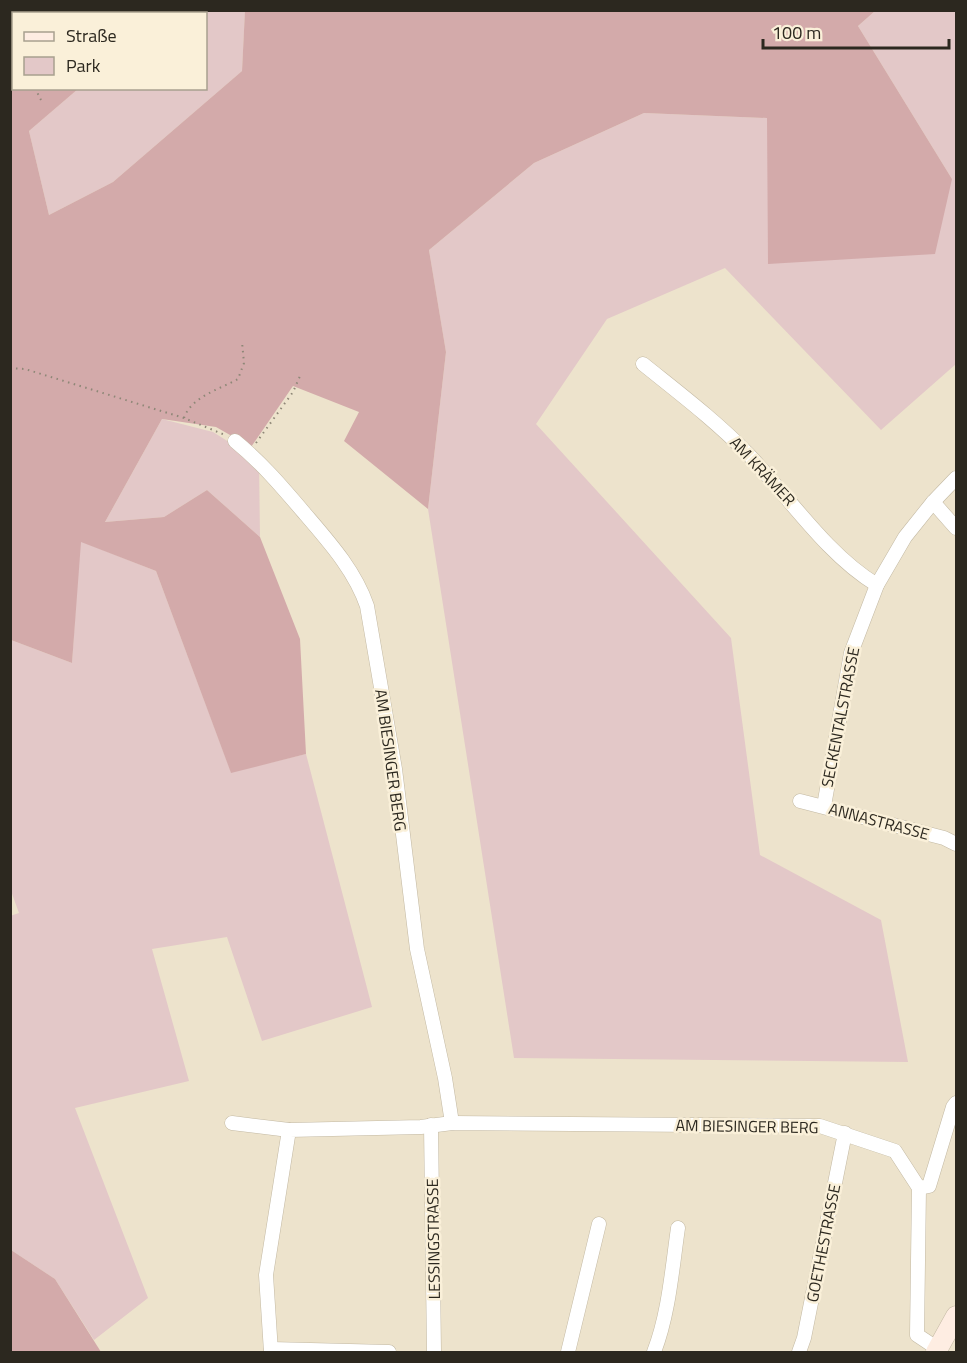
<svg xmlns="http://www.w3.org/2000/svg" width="967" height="1363" font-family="'Titillium Web',sans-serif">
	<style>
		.green { fill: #e3c8c8 }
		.forest { fill: #d3aaaa }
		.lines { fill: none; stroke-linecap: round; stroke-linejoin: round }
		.minor-casing { stroke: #c3b9a3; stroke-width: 15 }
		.secondary-casing { stroke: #c3b9a3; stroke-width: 21 }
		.path { stroke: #8e8777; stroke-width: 2; stroke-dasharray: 1.5 4.5; stroke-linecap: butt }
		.minor { stroke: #fff; stroke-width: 14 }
		.secondary { stroke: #feede2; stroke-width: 20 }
		.labels { text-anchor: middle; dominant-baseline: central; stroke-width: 5; stroke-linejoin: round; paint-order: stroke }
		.street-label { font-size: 16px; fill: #2c281f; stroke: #faf0d9 }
	</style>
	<rect width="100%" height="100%" fill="#ede3cc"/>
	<g class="green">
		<polygon points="168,10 245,11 242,71 113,182 49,215 29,131 78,89 206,88 206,14 165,13"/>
		<polygon points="875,11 956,11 956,364 881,430 725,268 607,319 536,424 731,638 760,855 881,920 908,1062 514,1058 428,509 446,352 429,250 534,163 644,113 767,118 952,179 858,26"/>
		<polygon points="162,419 213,432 259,461 260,537 207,490 164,517 105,522"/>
		<polygon points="80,541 156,571 231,772 306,754 372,1007 262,1041 227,937 152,949 189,1081 75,1108 148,1298 94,1340 55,1279 11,1250 10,916 19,913 11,891 11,640 72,663"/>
	</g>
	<g class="forest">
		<polygon points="245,10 875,11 858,26 952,179 935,254 768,264 767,118 644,113 534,163 429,250 446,352 428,509 344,441 359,412 293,386 251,447 216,427 162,419 105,522 164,517 207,490 260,537 300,639 306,754 231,773 156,571 81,542 72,663 11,640 10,11 168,11 165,14 14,14 14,88 78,89 29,131 49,215 113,182 242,71"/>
		<polygon points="11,1250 55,1279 101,1352 11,1352"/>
	</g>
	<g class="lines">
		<g class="minor-casing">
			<g id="minor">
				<path d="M643,364C679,393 716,421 748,454C788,496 827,555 877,585"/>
				<path d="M235,441C262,463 283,488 306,515C330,543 355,571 367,606L395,769L417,949L445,1078L452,1123"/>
				<polyline points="933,502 956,528"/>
				<polyline points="800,801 944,838 956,844"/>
				<polyline points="824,806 851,653 877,585 905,537 933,502 956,478"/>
				<polyline points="232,1123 289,1130"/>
				<polyline points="431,1125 434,1352"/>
				<polyline points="919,1188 929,1186 953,1107 956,1103"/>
				<polyline points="271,1349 389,1352"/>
				<polyline points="271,1352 266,1275 289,1130 421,1127 452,1123 820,1126 895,1151 919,1188 917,1335 938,1349"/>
				<polyline points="568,1352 599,1224"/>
				<path d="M654,1352C669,1313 672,1269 678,1228"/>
				<polyline points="799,1352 804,1338 845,1133"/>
			</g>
		</g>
		<g class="secondary-casing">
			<polyline id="secondary" points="936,1352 956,1316"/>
		</g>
		<g class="path">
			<polyline points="70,14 75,10"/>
			<polyline points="11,44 14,49"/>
			<polyline points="35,88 41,100"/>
			<polyline points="10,368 25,369 184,418 225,435"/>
			<path d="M184,418C191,397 220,389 238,379L244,363L242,342"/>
			<polyline points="256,443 293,392 300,376"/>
		</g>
		<use href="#minor" class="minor"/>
		<use href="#secondary" class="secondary"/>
	</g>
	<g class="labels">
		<g class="street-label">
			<text transform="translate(763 471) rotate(47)">AM KRÄMER</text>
			<text transform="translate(840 717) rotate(-79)">SECKENTALSTRASSE</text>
			<text transform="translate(391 760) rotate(82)">AM BIESINGER BERG</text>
			<text transform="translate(879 821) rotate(15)">ANNASTRASSE</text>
			<text transform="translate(747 1126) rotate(1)">AM BIESINGER BERG</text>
			<text transform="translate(433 1239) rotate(-91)">LESSINGSTRASSE</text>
			<text transform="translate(823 1243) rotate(-79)">GOETHESTRASSE</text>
		</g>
	</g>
	<rect width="967" height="1363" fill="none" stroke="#2c281f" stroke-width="24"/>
	<rect x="12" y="12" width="195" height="78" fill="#faf0d9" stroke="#a8a08f" stroke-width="1.5"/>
	<rect x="24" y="32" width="30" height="9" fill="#feede2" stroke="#a8a08f" stroke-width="1.5"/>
	<text x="66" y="42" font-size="18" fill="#2c281f">Straße</text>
	<rect x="24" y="57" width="30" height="18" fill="#e3c8c8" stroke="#a8a08f" stroke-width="1.5"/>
	<text x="66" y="72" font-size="18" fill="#2c281f">Park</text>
	<path d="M763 39v9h186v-9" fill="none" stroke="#2c281f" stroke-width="3"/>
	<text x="772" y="39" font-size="18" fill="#2c281f" stroke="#faf0d9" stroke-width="4.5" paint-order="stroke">100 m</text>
</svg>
